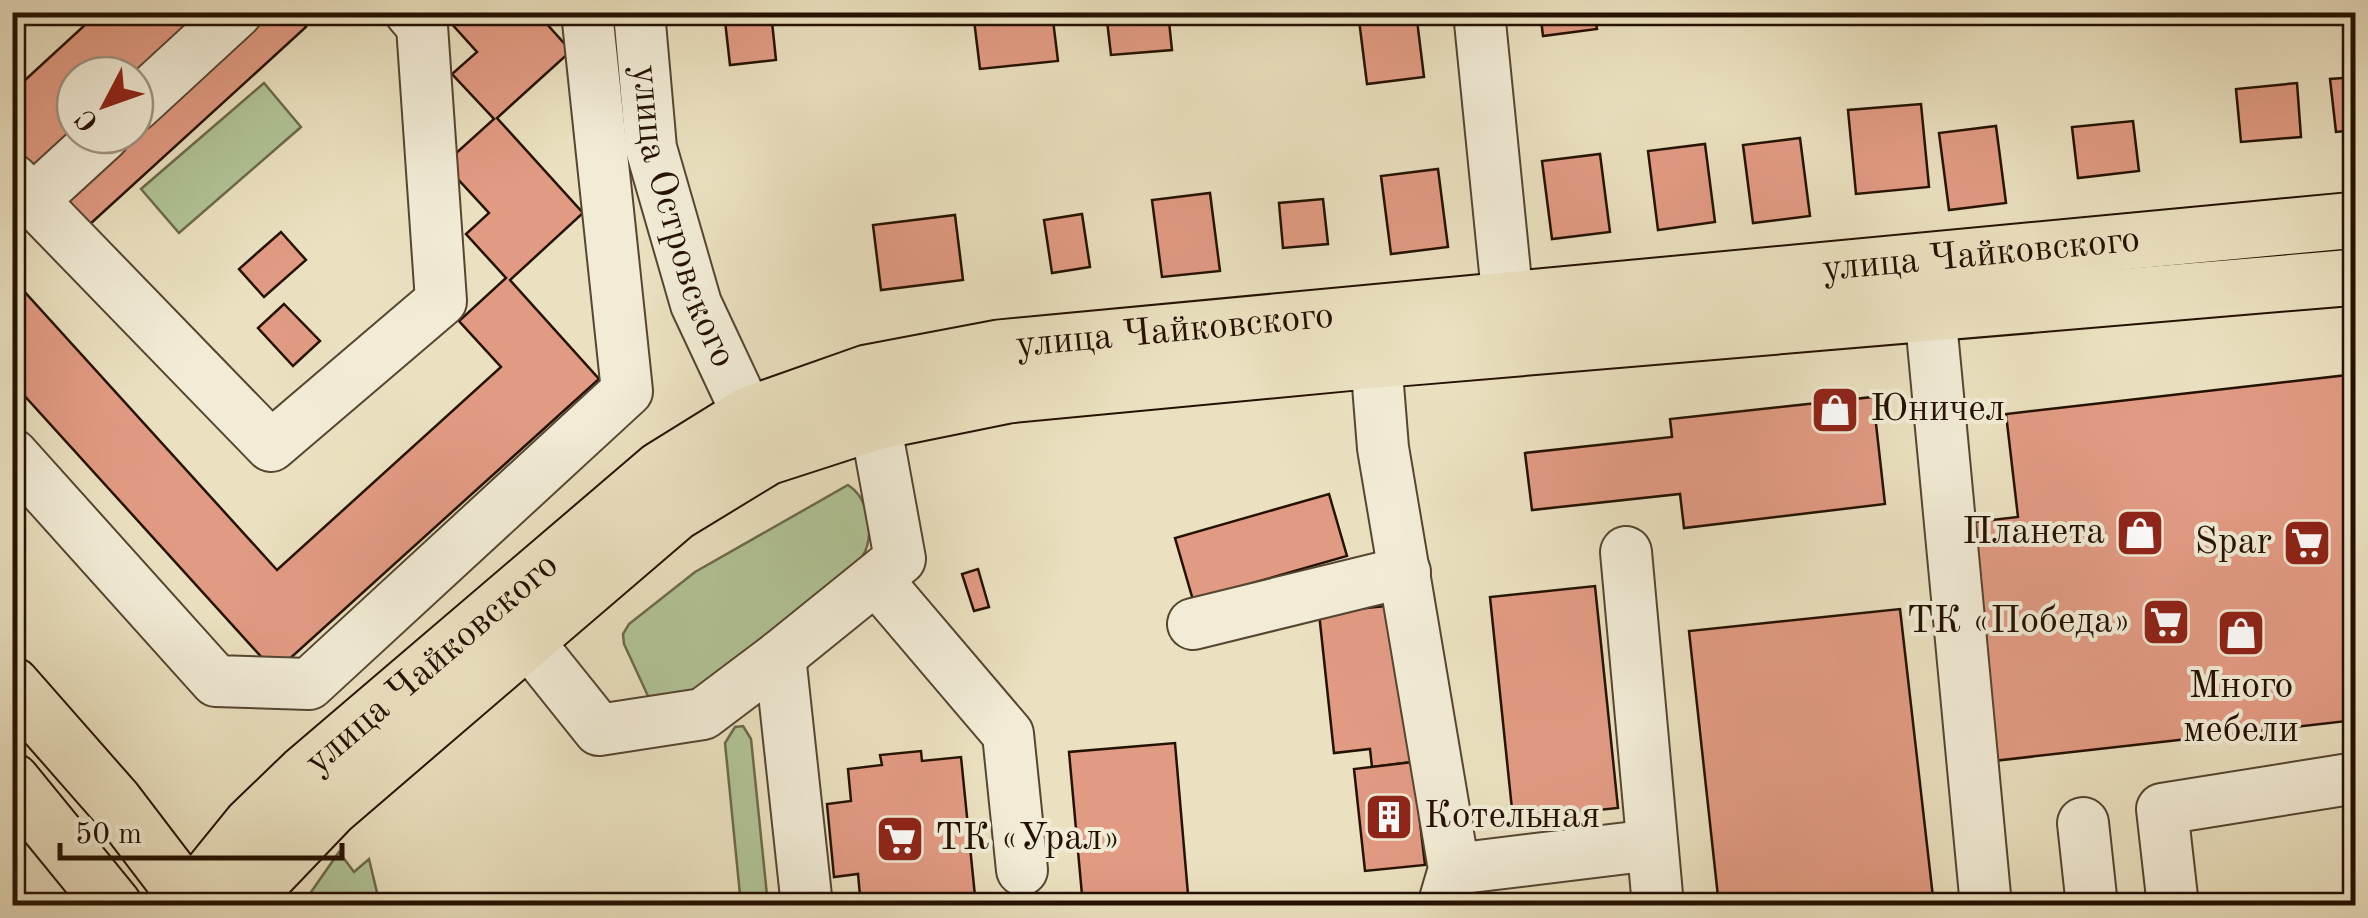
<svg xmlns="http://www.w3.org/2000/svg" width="2368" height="918" font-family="'Old Standard TT',serif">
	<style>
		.green { fill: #b1c497; stroke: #6b6a4c; stroke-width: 2.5 }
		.building { fill: #e29b83; stroke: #251100; stroke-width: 2.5 }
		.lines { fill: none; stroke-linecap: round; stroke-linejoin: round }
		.minor-casing { stroke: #564530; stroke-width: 54 }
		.major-casing { stroke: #251100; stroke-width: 59 }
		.minor { stroke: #f2ecd6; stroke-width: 50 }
		.major { stroke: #ebe1c0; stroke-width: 55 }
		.labels { text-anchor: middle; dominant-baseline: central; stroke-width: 8; stroke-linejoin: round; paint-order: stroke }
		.street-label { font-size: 38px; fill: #251100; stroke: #f2ecd6 }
		.poi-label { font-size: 38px; fill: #251100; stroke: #f2ecd6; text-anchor: start }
	</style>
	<rect width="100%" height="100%" fill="#ebe1c0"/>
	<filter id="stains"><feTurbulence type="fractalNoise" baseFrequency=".002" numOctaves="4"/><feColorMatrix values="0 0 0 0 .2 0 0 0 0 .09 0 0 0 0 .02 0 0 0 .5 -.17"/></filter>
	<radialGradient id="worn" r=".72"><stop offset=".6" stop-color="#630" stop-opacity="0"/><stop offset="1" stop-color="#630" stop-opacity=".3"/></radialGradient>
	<g class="green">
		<polygon points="264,83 301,127 179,233 141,189"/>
		<path d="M848,485C870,499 875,537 862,557L714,685L656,703L648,696L624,644L623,634L629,624L695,572Z"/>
		<polygon points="743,726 751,739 768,905 741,905 725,743 735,727"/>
		<polygon points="339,852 354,872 369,859 380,905 302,905"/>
	</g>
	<g class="building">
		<polygon points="99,12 203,12 135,75 75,75 75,129 25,176 12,163 12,92"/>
		<polygon points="269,12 293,12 306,27 77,236 53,210"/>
		<polygon points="441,12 536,12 571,51 497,118 583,213 510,280 599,379 275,672 12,382 12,278 277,570 501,367 459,321 506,278 466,234 489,213 444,164 494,119 452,74 477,52"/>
		<polygon points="724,12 771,12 776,60 730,65"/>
		<polygon points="885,12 943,12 943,17 886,24"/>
		<polygon points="973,12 1052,12 1058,61 980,69"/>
		<polygon points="1106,12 1168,12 1172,50 1111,55"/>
		<polygon points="1211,12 1270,12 1270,14 1212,21"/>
		<polygon points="1358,12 1416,12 1424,77 1367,84"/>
		<polygon points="1540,12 1594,12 1597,29 1543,36"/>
		<polygon points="2356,77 2356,130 2336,132 2330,79"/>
		<polygon points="2297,83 2301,137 2241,142 2236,89"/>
		<polygon points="1921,104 1929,187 1856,194 1848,110"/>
		<polygon points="2133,121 2139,171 2078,178 2072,127"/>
		<polygon points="1996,126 2006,203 1949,210 1939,133"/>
		<polygon points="1800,138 1810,216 1753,223 1743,145"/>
		<polygon points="1705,144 1715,222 1658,230 1648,151"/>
		<polygon points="1600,154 1610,232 1552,239 1542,161"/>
		<polygon points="1438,169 1448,247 1391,254 1381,176"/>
		<polygon points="1210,193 1220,271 1162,277 1152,200"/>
		<polygon points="1323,199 1328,244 1283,248 1279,203"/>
		<polygon points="1082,214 1090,267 1052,273 1044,220"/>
		<polygon points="955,215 963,280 881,290 873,225"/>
		<polygon points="281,232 306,260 264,297 239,269"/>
		<polygon points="284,304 320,341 293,366 258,328"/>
		<polygon points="2348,375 2356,443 2356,720 1993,761 1965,523 2018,517 2006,414"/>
		<polygon points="1873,397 1885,504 1684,528 1680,494 1532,510 1525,453 1672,437 1670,419"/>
		<polygon points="1329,494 1347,556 1193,600 1175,538"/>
		<polygon points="978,569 989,607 974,611 962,574"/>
		<polygon points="1595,586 1618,808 1513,819 1490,597"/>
		<polygon points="1395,605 1413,762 1372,767 1370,749 1334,753 1319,613"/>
		<polygon points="1900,609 1934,906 1719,906 1689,631"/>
		<polygon points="1175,743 1189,906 1083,906 1069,752"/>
		<polygon points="921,751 922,761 961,757 976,906 861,906 858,874 834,877 827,804 851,801 848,769 882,765 880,755"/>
		<polygon points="1413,762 1425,865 1365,871 1354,769"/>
	</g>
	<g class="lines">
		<g class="minor-casing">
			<g id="minor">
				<path id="s1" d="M639,12L651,148L696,304L748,415"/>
				<polyline points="1479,12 1508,302"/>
				<polyline points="135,106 237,12"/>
				<polyline points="12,179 271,446 441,301 422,26 410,12"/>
				<polyline points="33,200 104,135"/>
				<polyline points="1930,311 1986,906"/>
				<polyline points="1376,360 1383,448 1454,869 1443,906"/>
				<polyline points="12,454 216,681 309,684 627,391 587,12"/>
				<polyline points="1626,552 1658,906"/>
				<polyline points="876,579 1008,734 1022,870"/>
				<polyline points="1193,624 1405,572"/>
				<polyline points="526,639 599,730 703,714 780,656 807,906"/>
				<polyline points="780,656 900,559 875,422"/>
				<polyline points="2083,823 2092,906"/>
				<polyline points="1454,869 1652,845"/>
				<polyline points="2173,906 2162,809 2356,778"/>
			</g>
		</g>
		<g class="major-casing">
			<g id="major">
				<polyline points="12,685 114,801 194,906"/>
				<polyline points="12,781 114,906"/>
				<path id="s2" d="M189,906L191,899L251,825L304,774L661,469L748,415L867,373L999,348L2356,220"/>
				<polyline points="243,906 265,877 331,808 675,513 767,457 875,422 1008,395 1376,360 2356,277"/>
			</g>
		</g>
		<use href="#minor" class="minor"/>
		<use href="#major" class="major"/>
	</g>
	<defs>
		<g id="shop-square" transform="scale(2.5)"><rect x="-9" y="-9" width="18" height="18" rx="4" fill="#8f2418" stroke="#f2ecd6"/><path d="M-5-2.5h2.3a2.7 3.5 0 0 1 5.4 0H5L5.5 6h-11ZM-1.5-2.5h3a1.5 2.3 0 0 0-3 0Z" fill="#fff"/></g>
		<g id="supermarket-square" transform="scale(2.5)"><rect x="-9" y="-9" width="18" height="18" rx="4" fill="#8f2418" stroke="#f2ecd6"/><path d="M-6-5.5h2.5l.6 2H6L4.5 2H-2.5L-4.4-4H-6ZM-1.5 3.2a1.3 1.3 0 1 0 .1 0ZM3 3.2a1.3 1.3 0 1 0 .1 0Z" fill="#fff"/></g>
		<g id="building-square" transform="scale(2.5)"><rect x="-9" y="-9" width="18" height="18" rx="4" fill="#8f2418" stroke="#f2ecd6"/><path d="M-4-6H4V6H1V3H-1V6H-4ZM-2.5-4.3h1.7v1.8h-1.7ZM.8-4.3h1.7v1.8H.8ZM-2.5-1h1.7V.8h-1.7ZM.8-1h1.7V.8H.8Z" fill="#fff"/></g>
	</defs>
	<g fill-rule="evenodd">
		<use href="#shop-square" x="1835" y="410"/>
		<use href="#shop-square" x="2140" y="533"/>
		<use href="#supermarket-square" x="2307" y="543"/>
		<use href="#supermarket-square" x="2166" y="622"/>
		<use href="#shop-square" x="2241" y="633"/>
		<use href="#building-square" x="1389" y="817"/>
		<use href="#supermarket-square" x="900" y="839"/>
	</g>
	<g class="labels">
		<g class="street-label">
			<text stroke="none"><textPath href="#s1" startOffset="210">улица Островского</textPath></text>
			<text stroke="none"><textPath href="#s2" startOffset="1995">улица Чайковского</textPath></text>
			<text stroke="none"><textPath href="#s2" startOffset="1185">улица Чайковского</textPath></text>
			<text stroke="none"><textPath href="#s2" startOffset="345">улица Чайковского</textPath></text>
		</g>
		<g class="poi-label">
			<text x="1870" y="410">Юничел</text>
			<text x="2105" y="533" text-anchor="end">Планета</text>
			<text x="2272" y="543" text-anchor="end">Spar</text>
			<text x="2131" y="622" text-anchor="end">ТК «Победа»</text>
			<text x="2241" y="687" text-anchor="middle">Много<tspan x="2241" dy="44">мебели</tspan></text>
			<text x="1424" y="817">Котельная</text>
			<text x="935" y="839">ТК «Урал»</text>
		</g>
	</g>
	<rect width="2368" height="918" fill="none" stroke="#ebe1c0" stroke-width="50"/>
	<rect x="15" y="15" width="2338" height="888" fill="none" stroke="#251100" stroke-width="5"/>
	<rect x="25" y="25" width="2318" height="868" fill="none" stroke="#251100" stroke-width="2.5"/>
	<g transform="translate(105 105) rotate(229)"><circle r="48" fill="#f2ecd6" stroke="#a09480" stroke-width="2.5"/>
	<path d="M0-8L18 38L0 25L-18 38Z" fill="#8f2418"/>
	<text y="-15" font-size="28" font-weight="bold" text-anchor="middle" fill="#251100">С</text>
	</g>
	<path d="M60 843v15h282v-15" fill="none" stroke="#251100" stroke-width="5"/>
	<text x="75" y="843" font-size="30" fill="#251100" stroke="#f2ecd6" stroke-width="8" paint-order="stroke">50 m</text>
	<rect width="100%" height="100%" filter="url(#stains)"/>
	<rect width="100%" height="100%" fill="url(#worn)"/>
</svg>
